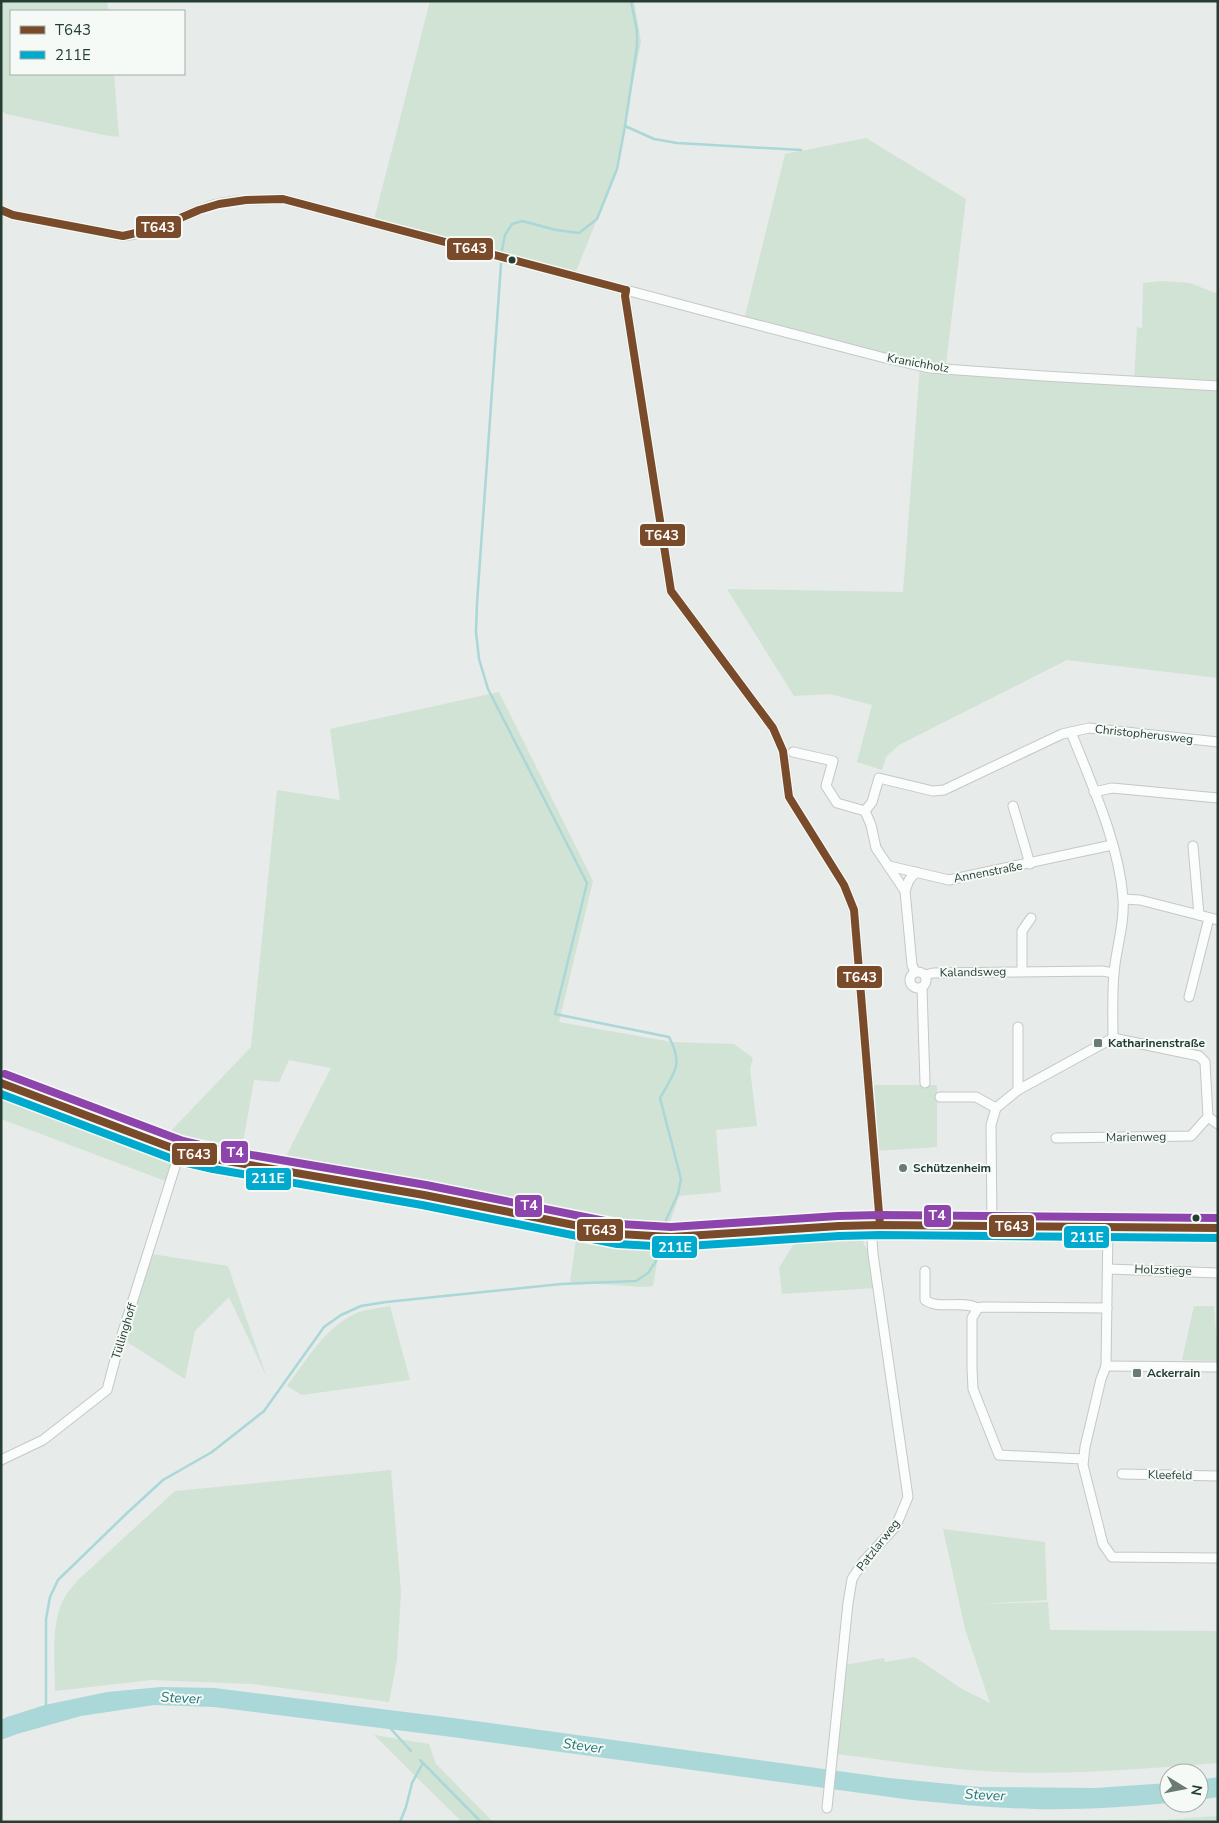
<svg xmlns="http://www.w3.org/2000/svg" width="1219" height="1823" font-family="'Nunito Sans',sans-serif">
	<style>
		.green { fill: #d1e3d4 }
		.water { fill: #aad7d7 }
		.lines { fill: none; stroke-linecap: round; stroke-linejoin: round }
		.stream { stroke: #aad7d7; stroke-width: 2.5 }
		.minor-casing { stroke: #c4c8c6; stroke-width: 11 }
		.secondary-casing { stroke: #c3c9c6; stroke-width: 16 }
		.minor { stroke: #fbfcfc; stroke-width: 9 }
		.secondary { stroke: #fbfcfc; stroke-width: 14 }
		.bus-1-casing { stroke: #f5faf7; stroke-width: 11 }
		.bus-2-casing { stroke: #f5faf7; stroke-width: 11 }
		.bus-3-casing { stroke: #f5faf7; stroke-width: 11 }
		.bus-1 { stroke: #7a4b2a; stroke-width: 8 }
		.bus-2 { stroke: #00a9ce; stroke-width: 8 }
		.bus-3 { stroke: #8e44ad; stroke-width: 8 }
		.bus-dot { fill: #253e33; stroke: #f5faf7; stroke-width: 2 }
		.poi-dot { fill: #697b73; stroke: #f5faf7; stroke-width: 2 }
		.labels { text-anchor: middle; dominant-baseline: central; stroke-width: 4; stroke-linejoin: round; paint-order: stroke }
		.street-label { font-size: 12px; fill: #253e33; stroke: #f5faf7 }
		.poi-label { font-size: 12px; font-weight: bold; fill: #253e33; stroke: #f5faf7; text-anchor: start }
		.water-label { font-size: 14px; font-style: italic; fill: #217778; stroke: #f5faf7 }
		.line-badge { stroke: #f5faf7; stroke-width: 2 }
		.badge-label { font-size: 14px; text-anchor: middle; font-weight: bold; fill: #fff }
	</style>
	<rect width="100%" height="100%" fill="#e7ebe9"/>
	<g class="green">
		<polygon points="1,1 107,1 108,11 11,11 11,74 114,74 119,137 104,135 6,114 1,110"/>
		<polygon points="430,1 634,1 641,42 614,177 575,274 374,220"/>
		<polygon points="866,138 966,199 946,364 886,357 744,320 785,154"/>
		<polygon points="1161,281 1190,283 1218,294 1218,678 1067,660 899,745 886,757 882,770 857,762 872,705 830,694 794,696 727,589 903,592 920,366 1134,383 1137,327 1142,328 1143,283"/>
		<polygon points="499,692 593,881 559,1022 672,1042 734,1044 753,1058 750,1069 757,1126 716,1130 721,1192 679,1196 670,1222 636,1223 286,1156 331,1068 289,1060 279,1082 254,1080 242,1148 170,1132 251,1047 277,790 340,800 330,729"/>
		<polygon points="1,1085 177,1153 168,1182 1,1119"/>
		<polygon points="871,1085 937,1085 937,1147 876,1151"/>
		<polygon points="853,1230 863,1238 864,1245 870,1252 875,1288 782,1294 779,1268 799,1235"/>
		<polygon points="577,1233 660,1244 653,1286 642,1287 570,1282"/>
		<polygon points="152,1254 228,1266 267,1378 229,1297 195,1331 185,1379 124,1340"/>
		<path d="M390,1306L410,1380L302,1395L287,1386C308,1358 326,1326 359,1312C369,1309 380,1308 390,1306Z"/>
		<polygon points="1194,1306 1214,1306 1218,1361 1182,1360"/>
		<path d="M391,1470L401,1592L397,1660L389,1702L252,1684L152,1680L55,1691C55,1663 50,1619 66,1595C69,1590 74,1585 78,1580L175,1491Z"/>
		<path d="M943,1529L1045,1542L1047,1600L982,1604L1048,1602L1050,1630L1218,1631V1763C1140,1769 1063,1776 985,1771C936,1768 886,1760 837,1754L845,1665L884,1658L885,1662L915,1657L962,1689L990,1703L965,1629Z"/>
		<polygon points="374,1735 429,1744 436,1764 493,1822 462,1822"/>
		<polygon points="1218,1816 1218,1822 1114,1821 1162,1820"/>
	</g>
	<g class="water">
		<path d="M161,1687L214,1688L453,1718L889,1778L979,1787L1095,1788L1169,1783V1803C1124,1807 1080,1810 1035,1809C993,1808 953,1804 912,1800L452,1737L214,1707L154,1705L81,1716L17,1734L1,1740V1720L7,1717L45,1705L107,1692Z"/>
		<polygon points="1218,1777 1218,1797 1199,1800 1199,1780"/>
	</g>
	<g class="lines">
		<g class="stream">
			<polyline points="625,126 637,46 637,31 631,1"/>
			<path d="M664,1233L666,1220L678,1194L681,1179L660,1098C674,1073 684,1065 669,1037L555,1014L587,883L488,689L479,659L476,632L477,603L502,250L505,235L512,224L522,221L556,230L579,233L597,219L617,169L625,126L654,139L677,143L801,150"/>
			<polyline points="46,1707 46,1619 50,1597 58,1580 126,1514 163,1480 212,1452 264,1411 324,1327 341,1315 361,1306 386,1302 561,1284 636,1281 648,1273 656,1261 663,1241"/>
			<polyline points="390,1728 411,1751"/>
			<polyline points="420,1760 481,1822"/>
			<polyline points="400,1822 406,1807 412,1783 423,1763"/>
		</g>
		<g class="minor-casing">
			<g id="minor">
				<path d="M1,210L13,215L123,236C155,233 180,216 210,206C233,199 259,200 283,199L735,319L885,358L930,368L1044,376L1218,386"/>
				<polyline points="626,290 625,296 671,591 773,728 783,751 789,797 844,885 854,910 880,1225"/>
				<polyline points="1071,732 1089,728 1218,742"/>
				<polyline points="793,752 833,761 826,786 837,803 865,811 871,825 876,848 905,891 912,965 915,972"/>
				<polyline points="1094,792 1112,788 1218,798"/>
				<polyline points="1013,806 1030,864"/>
				<path d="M865,811L872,802L879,778L933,791L944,790L1062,734L1071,732C1091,783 1119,843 1123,898C1125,924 1116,948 1114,973C1112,995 1113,1017 1113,1038"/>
				<polyline points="1193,846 1199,915"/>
				<polyline points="889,866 949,880 1112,845"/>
				<polyline points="905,891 909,880 916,872"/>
				<polyline points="1123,899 1140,900 1218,920"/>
				<polyline points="1022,971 1022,931 1031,918"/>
				<circle cx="918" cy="980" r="8"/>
				<polyline points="925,975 933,973 1102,971 1114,973"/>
				<polyline points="922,988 925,1083"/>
				<polyline points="1189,997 1209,918"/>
				<polyline points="1018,1027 1018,1090"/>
				<polyline points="940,1097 976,1097 996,1108"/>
				<polyline points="1056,1138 1191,1136 1208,1117"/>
				<polyline points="992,1225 991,1125 996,1108 1018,1090 1113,1038 1199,1056 1205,1062 1208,1117 1218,1124"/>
				<polyline points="1108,1226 1106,1366 1101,1379 1085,1447 1083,1465 1103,1544 1112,1557 1218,1558"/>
				<polyline points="1108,1269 1218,1273"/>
				<path d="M925,1271V1300C938,1310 961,1300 978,1308"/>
				<polyline points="1106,1366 1218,1367"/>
				<polyline points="1083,1459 999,1455 973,1389 972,1368 972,1318 978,1308 983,1307 1107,1308"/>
				<polyline points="1,1460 43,1440 107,1390 120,1341 180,1151"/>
				<polyline points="1122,1474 1218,1476"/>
				<polyline points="827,1808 848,1603 852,1579 863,1562 896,1526 908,1497 873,1254 871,1225"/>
			</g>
		</g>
		<g class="secondary-casing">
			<polyline id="secondary" points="1,1083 180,1151 215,1159 424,1195 498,1211 619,1234 671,1237 839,1226 880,1225 1218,1228"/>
		</g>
		<use href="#minor" class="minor"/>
		<use href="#secondary" class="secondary"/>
		<g class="bus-1-casing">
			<g id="bus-1">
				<polyline points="1,210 13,215 123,236 157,228 199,210 219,204 246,200 283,199 626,290"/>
				<polyline points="626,290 625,296 671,591 773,728 783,751 789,797 844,885 854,910 880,1225"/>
				<polyline points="1,1083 180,1151 215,1159 424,1195 619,1234 671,1237 839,1226 880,1225 1218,1228"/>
			</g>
		</g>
		<g class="bus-2-casing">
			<polyline id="bus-2" points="1,1094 178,1161 213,1169 422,1205 617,1244 672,1247 839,1236 880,1235 1218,1238"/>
		</g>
		<g class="bus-3-casing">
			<polyline id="bus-3" points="5,1074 183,1141 217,1149 426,1185 620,1224 671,1227 838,1216 880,1215 1218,1218"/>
		</g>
		<use href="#bus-1" class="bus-1"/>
		<use href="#bus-2" class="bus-2"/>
		<use href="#bus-3" class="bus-3"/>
	</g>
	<g class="bus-dot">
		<circle cx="512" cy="260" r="4.5"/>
		<circle cx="1196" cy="1218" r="4.5"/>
	</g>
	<g class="poi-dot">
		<rect x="1093" y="1038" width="10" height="10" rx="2.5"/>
		<circle cx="903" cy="1168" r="5"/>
		<rect x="1132" y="1368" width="10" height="10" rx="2.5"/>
	</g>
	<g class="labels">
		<g class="street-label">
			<text transform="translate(918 363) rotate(10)">Kranichholz</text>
			<text transform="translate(1144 734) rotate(6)">Christopherusweg</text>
			<text transform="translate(988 872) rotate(-11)">Annenstraße</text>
			<text transform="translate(973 972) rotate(-1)">Kalandsweg</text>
			<text transform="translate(1136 1137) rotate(-1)">Marienweg</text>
			<text transform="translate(1163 1270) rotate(2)">Holzstiege</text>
			<text transform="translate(124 1331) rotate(-73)">Tüllinghoff</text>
			<text transform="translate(1170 1475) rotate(1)">Kleefeld</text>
			<text transform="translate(878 1545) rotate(-52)">Patzlarweg</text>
		</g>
		<g class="poi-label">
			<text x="1108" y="1043">Katharinenstraße</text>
			<text x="913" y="1168">Schützenheim</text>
			<text x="1147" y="1373">Ackerrain</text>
		</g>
		<g class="water-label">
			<text transform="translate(181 1698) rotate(3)">Stever</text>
			<text transform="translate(583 1746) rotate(8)">Stever</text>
			<text transform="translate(985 1795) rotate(3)">Stever</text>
		</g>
	</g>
	<g class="line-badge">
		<rect x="135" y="215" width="47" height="24" rx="5" fill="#7a4b2a"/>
		<rect x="446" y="237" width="48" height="24" rx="5" fill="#7a4b2a"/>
		<rect x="639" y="523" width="47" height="24" rx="5" fill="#7a4b2a"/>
		<rect x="836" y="965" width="47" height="24" rx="5" fill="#7a4b2a"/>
		<rect x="220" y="1140" width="29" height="24" rx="5" fill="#8e44ad"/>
		<rect x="171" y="1142" width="47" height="24" rx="5" fill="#7a4b2a"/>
		<rect x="245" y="1167" width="47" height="24" rx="5" fill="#00a9ce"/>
		<rect x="514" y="1194" width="29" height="24" rx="5" fill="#8e44ad"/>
		<rect x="923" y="1204" width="29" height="24" rx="5" fill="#8e44ad"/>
		<rect x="988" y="1214" width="47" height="24" rx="5" fill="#7a4b2a"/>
		<rect x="576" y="1218" width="48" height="24" rx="5" fill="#7a4b2a"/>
		<rect x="1063" y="1225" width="47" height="24" rx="5" fill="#00a9ce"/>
		<rect x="651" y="1235" width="47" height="24" rx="5" fill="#00a9ce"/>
	</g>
	<g class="badge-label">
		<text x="158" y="232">T643</text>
		<text x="470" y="253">T643</text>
		<text x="662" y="540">T643</text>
		<text x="860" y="982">T643</text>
		<text x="235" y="1157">T4</text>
		<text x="194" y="1159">T643</text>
		<text x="268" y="1183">211E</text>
		<text x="529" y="1210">T4</text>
		<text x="937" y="1220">T4</text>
		<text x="1012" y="1231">T643</text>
		<text x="600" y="1235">T643</text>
		<text x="1087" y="1242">211E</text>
		<text x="675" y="1252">211E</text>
	</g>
	<rect width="1219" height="1823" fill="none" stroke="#253e33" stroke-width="5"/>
	<rect x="10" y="10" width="175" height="65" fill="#f5faf7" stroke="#a2afa9"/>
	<rect x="20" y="26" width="25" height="8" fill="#7a4b2a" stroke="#a2afa9"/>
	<text x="55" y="35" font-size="15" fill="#253e33">T643</text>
	<rect x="20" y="51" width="25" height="8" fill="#00a9ce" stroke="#a2afa9"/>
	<text x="55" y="60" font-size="15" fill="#253e33">211E</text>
	<g transform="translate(1184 1788) rotate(100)"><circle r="24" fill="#f5faf7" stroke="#a2afa9"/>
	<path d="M0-4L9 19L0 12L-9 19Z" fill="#697b73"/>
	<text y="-8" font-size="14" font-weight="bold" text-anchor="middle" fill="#253e33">N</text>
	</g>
</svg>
